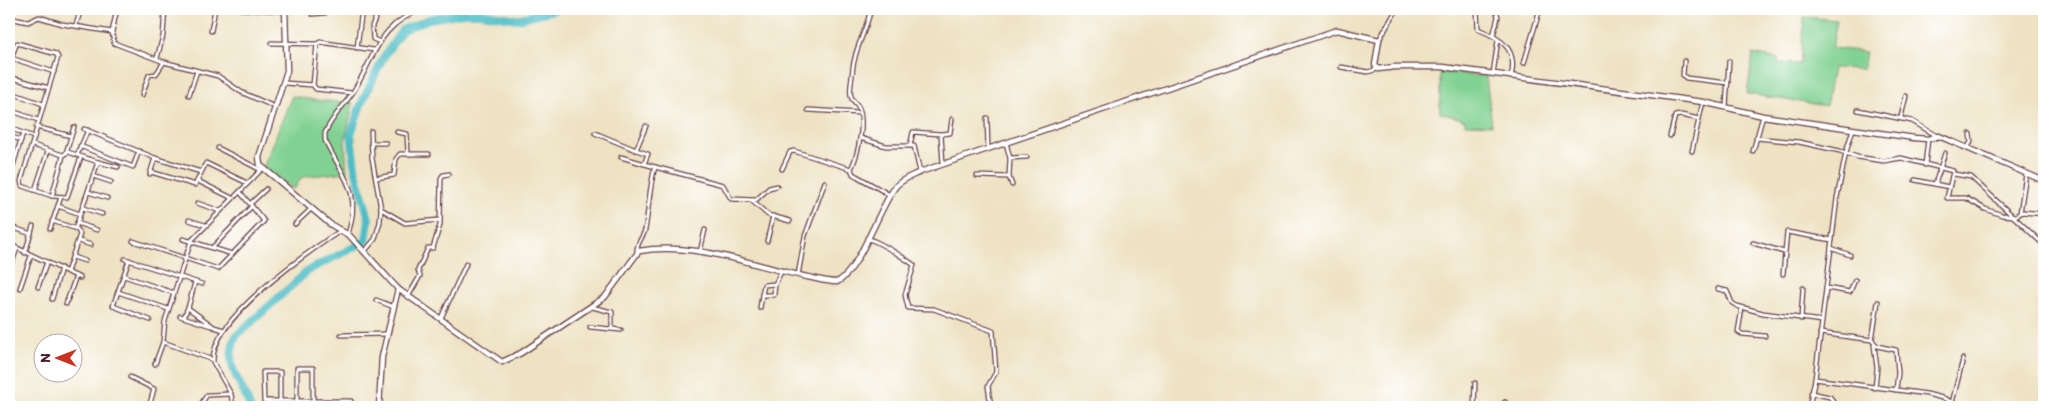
<svg xmlns="http://www.w3.org/2000/svg" width="2053" height="416" font-family="Itim,sans-serif">
	<style>
		.green { fill: #81d192; stroke: #66785e }
		.lines { fill: none; stroke-linecap: round; stroke-linejoin: round }
		.river { stroke: #4fbdc6; stroke-width: 8 }
		.minor-casing { stroke: #633c42; stroke-width: 5.5 }
		.tertiary-casing { stroke: #633c42; stroke-width: 7 }
		.minor { stroke: #fff; stroke-width: 3 }
		.tertiary { stroke: #fff; stroke-width: 4.5 }
	</style>
	<rect width="100%" height="100%" fill="#fff"/>
	<filter id="ink" filterUnits="userSpaceOnUse"><feTurbulence type="fractalNoise" baseFrequency=".02" numOctaves="2"/><feDisplacementMap in="SourceGraphic" scale="10" xChannelSelector="R" yChannelSelector="G"/><feConvolveMatrix kernelMatrix="1 2 1 2 8 2 1 2 1" color-interpolation-filters="sRGB"/></filter>
	<filter id="wash" filterUnits="userSpaceOnUse"><feTurbulence type="fractalNoise" baseFrequency=".0096" numOctaves="4" result="noise"/><feDisplacementMap in="SourceGraphic" scale="20" xChannelSelector="R" yChannelSelector="G"/><feGaussianBlur stdDeviation="1.12" result="paint"/><feColorMatrix in="noise" values="0 0 0 0 0 0 0 0 0 0 0 0 0 0 0 0 0 1.4 0 .05"/><feComposite in="paint" operator="in"/></filter>
	<g filter="url(#wash)">
		<rect width="100%" height="100%" fill="#eee2c3"/>
		<g class="green">
			<polygon points="1804,17 1837,20 1832,48 1866,52 1863,69 1833,68 1826,106 1747,94 1753,54 1778,59 1778,63 1800,64"/>
			<polygon points="1440,72 1486,76 1492,125 1465,124 1465,120 1440,113"/>
			<polygon points="292,96 314,100 353,103 345,141 347,172 302,177 294,189 263,168"/>
		</g>
		<g class="lines">
			<path class="river" d="M250,407C240,378 223,368 236,336L309,270L366,241L369,219L355,168L351,134L361,104L383,58L402,30L429,19L463,13H481L517,19L557,9"/>
		</g>
	</g>
	<g filter="url(#ink)">
		<g class="lines">
			<g class="minor-casing">
				<g id="minor">
					<polyline points="241,9 285,11"/>
					<path d="M1477,9L1478,29C1502,39 1518,49 1511,77"/>
					<polyline points="312,14 325,13 328,9"/>
					<polyline points="9,18 28,22 39,17 62,24 112,32 114,43 164,62 218,76 241,92 275,107"/>
					<polyline points="76,25 81,9"/>
					<polyline points="211,31 215,9"/>
					<polyline points="112,32 117,9"/>
					<polyline points="1493,36 1498,17 1496,9"/>
					<polyline points="1379,40 1397,9"/>
					<polyline points="380,42 373,39 372,26 377,14 387,9"/>
					<polyline points="271,43 317,44 320,42 374,50"/>
					<polyline points="357,48 362,9"/>
					<polyline points="11,58 54,72"/>
					<polyline points="157,58 163,36 165,9"/>
					<polyline points="1684,61 1683,75 1686,78 1728,83"/>
					<polyline points="9,63 17,43 56,54 58,57 21,181 22,186 52,196 67,197 81,157"/>
					<polyline points="1524,63 1540,9"/>
					<polyline points="1341,67 1368,72 1377,69"/>
					<polyline points="1493,74 1498,40"/>
					<polyline points="9,77 49,88"/>
					<polyline points="284,83 313,85 316,89 352,93"/>
					<polyline points="313,85 317,44"/>
					<polyline points="9,92 43,104"/>
					<polyline points="142,95 149,75 156,74 164,62"/>
					<polyline points="189,95 197,71"/>
					<polyline points="1726,107 1729,61"/>
					<polyline points="9,110 38,120"/>
					<polyline points="808,110 860,113"/>
					<polyline points="1858,110 1912,121 1937,136"/>
					<polyline points="1901,117 1906,96"/>
					<polyline points="987,118 988,148"/>
					<polyline points="36,127 71,136"/>
					<polyline points="9,128 34,137"/>
					<polyline points="84,129 155,158 201,172"/>
					<polyline points="397,132 407,134 408,154"/>
					<polyline points="595,133 636,150"/>
					<polyline points="941,134 950,133 952,119"/>
					<polyline points="9,136 21,140"/>
					<polyline points="1670,136 1675,116 1681,115 1699,119 1703,102"/>
					<polyline points="860,138 886,146 914,146 920,172"/>
					<polyline points="1756,138 1799,142 1840,151 1857,157 1884,161 1901,158 1953,171 1947,198 1966,198 1985,209 2002,215 2015,216 2023,212 2044,214"/>
					<polyline points="371,143 386,143"/>
					<polyline points="1006,143 1010,158 1027,157"/>
					<polyline points="33,145 63,155 68,152 98,162 75,229"/>
					<polyline points="80,146 133,167 139,151"/>
					<polyline points="910,146 913,132 941,134 943,164"/>
					<polyline points="218,148 261,170"/>
					<polyline points="1967,148 1971,142 1970,134"/>
					<polyline points="1692,151 1699,119"/>
					<polyline points="1753,151 1763,116"/>
					<polyline points="66,153 74,127"/>
					<polyline points="9,154 16,156"/>
					<polyline points="77,155 88,130"/>
					<polyline points="621,157 655,167"/>
					<polyline points="1010,158 1009,177 1012,185"/>
					<polyline points="98,162 118,167"/>
					<polyline points="644,164 648,154 636,150 646,126"/>
					<polyline points="1925,165 1928,139"/>
					<polyline points="782,169 790,152 794,151 851,169 853,174 890,195"/>
					<path d="M851,169C858,155 865,124 859,108C857,104 854,102 852,99C849,94 851,82 852,76C853,51 866,32 871,9"/>
					<polyline points="151,172 195,185 206,163 247,183"/>
					<polyline points="150,174 155,158"/>
					<polyline points="1954,174 1971,177 2044,245"/>
					<polyline points="93,176 111,182"/>
					<polyline points="977,176 1009,177"/>
					<polyline points="376,178 394,175 396,159 400,154 429,154"/>
					<polyline points="9,179 23,133"/>
					<polyline points="1915,180 1949,187"/>
					<polyline points="198,181 232,198"/>
					<polyline points="1935,184 1945,153"/>
					<polyline points="35,190 48,151"/>
					<polyline points="88,192 107,198"/>
					<polyline points="52,196 63,156"/>
					<polyline points="752,201 768,215 790,221"/>
					<polyline points="197,203 220,211"/>
					<polyline points="251,203 266,189"/>
					<polyline points="58,206 80,214"/>
					<polyline points="83,208 102,214"/>
					<polyline points="381,209 405,223 440,220"/>
					<polyline points="2020,213 2026,174"/>
					<polyline points="189,220 205,225"/>
					<polyline points="52,221 77,229 80,234 67,272"/>
					<polyline points="77,223 97,230"/>
					<polyline points="295,224 311,209"/>
					<polyline points="9,226 31,234"/>
					<polyline points="50,229 61,197"/>
					<path d="M348,234C362,190 343,178 325,140V133C331,118 344,106 353,92C376,56 377,24 424,9"/>
					<path d="M867,238C883,244 900,255 914,265L905,295L908,308L934,309L993,331L996,372L988,386L991,407"/>
					<polyline points="183,239 232,254"/>
					<polyline points="79,241 91,245"/>
					<polyline points="133,241 218,269 264,221 240,192"/>
					<polyline points="767,241 773,216"/>
					<polyline points="1753,243 1784,252"/>
					<polyline points="9,244 80,278"/>
					<polyline points="212,248 252,206"/>
					<polyline points="1831,248 1850,255"/>
					<polyline points="365,251 375,239 380,222 381,209 372,158 371,131"/>
					<path d="M637,252C636,243 643,238 645,230C649,209 649,188 655,167L723,185L731,199L756,200L769,188L777,186"/>
					<polyline points="700,252 705,230"/>
					<polyline points="25,253 33,226"/>
					<polyline points="73,257 85,261"/>
					<polyline points="125,259 202,284"/>
					<polyline points="129,260 113,306 150,320"/>
					<polyline points="9,270 17,249"/>
					<polyline points="1783,274 1787,232 1832,240"/>
					<polyline points="798,275 805,236 825,182"/>
					<polyline points="124,276 174,293"/>
					<polyline points="195,282 188,308 214,327 224,330"/>
					<polyline points="38,287 47,262"/>
					<polyline points="20,288 31,256"/>
					<polyline points="1826,288 1850,292 1855,280"/>
					<polyline points="1718,289 1727,291 1732,303 1737,306 1763,313 1822,321"/>
					<polyline points="118,292 168,309"/>
					<polyline points="409,295 420,276 418,270 428,248 433,248 440,225 441,178 443,175 449,174"/>
					<polyline points="762,295 764,285 775,284"/>
					<polyline points="52,299 61,268"/>
					<polyline points="376,300 394,307"/>
					<polyline points="66,304 76,276"/>
					<polyline points="592,307 612,312 612,329"/>
					<polyline points="760,308 762,295 774,295 775,284 781,272"/>
					<polyline points="1742,308 1738,332 1742,334 1765,336"/>
					<polyline points="180,316 211,326"/>
					<polyline points="184,317 188,307"/>
					<polyline points="441,318 466,264"/>
					<polyline points="1801,319 1803,288"/>
					<polyline points="590,327 621,330"/>
					<polyline points="1820,333 1872,340 1878,302"/>
					<polyline points="341,335 387,334"/>
					<polyline points="1872,340 1877,346 1896,350 1898,373 1896,390"/>
					<polyline points="1874,345 1877,368 1875,388"/>
					<polyline points="213,360 163,342 165,321 191,241 263,168"/>
					<polyline points="155,364 163,342"/>
					<polyline points="130,377 154,389 149,407"/>
					<polyline points="1815,379 1927,394 1946,399 1960,407"/>
					<polyline points="1811,393 1830,397 1833,401 1833,407"/>
					<polyline points="269,401 269,407"/>
					<polyline points="280,401 280,372 263,372 264,401 351,401"/>
					<polyline points="1952,403 1963,359"/>
					<polyline points="199,407 207,395 231,394"/>
					<path d="M233,407L231,394L213,362C210,319 307,253 340,231"/>
					<polyline points="297,407 297,368 313,368 313,401"/>
					<polyline points="1474,407 1475,383"/>
					<polyline points="1500,407 1505,402"/>
					<polyline points="1809,407 1815,379 1837,198 1846,152 1853,129"/>
				</g>
			</g>
			<g class="tertiary-casing">
				<g id="tertiary">
					<path d="M285,9L287,71L259,157L260,165L330,224L350,236L398,289L502,362L521,353L605,297L639,251C693,241 751,265 803,276C814,278 826,282 837,282C859,272 879,207 896,186C902,179 912,176 920,172L1337,30L1379,40L1375,65L1378,69L1395,67H1443L1703,102L1763,116L1914,138L1928,139L1939,136L2044,181"/>
					<polyline points="379,407 382,357 398,289"/>
				</g>
			</g>
			<use href="#minor" class="minor"/>
			<use href="#tertiary" class="tertiary"/>
		</g>
	</g>
	<rect width="2053" height="416" fill="none" stroke="#fff" stroke-width="30"/>
	<g transform="translate(58 358) rotate(270)"><circle r="24" fill="#ffffff" stroke="#b7a5aa"/>
	<path d="M0-4L9 19L0 12L-9 19Z" fill="#c8321e"/>
	<text y="-8" font-size="14" font-weight="bold" text-anchor="middle" fill="#4a1f2b">N</text>
	</g>
</svg>
